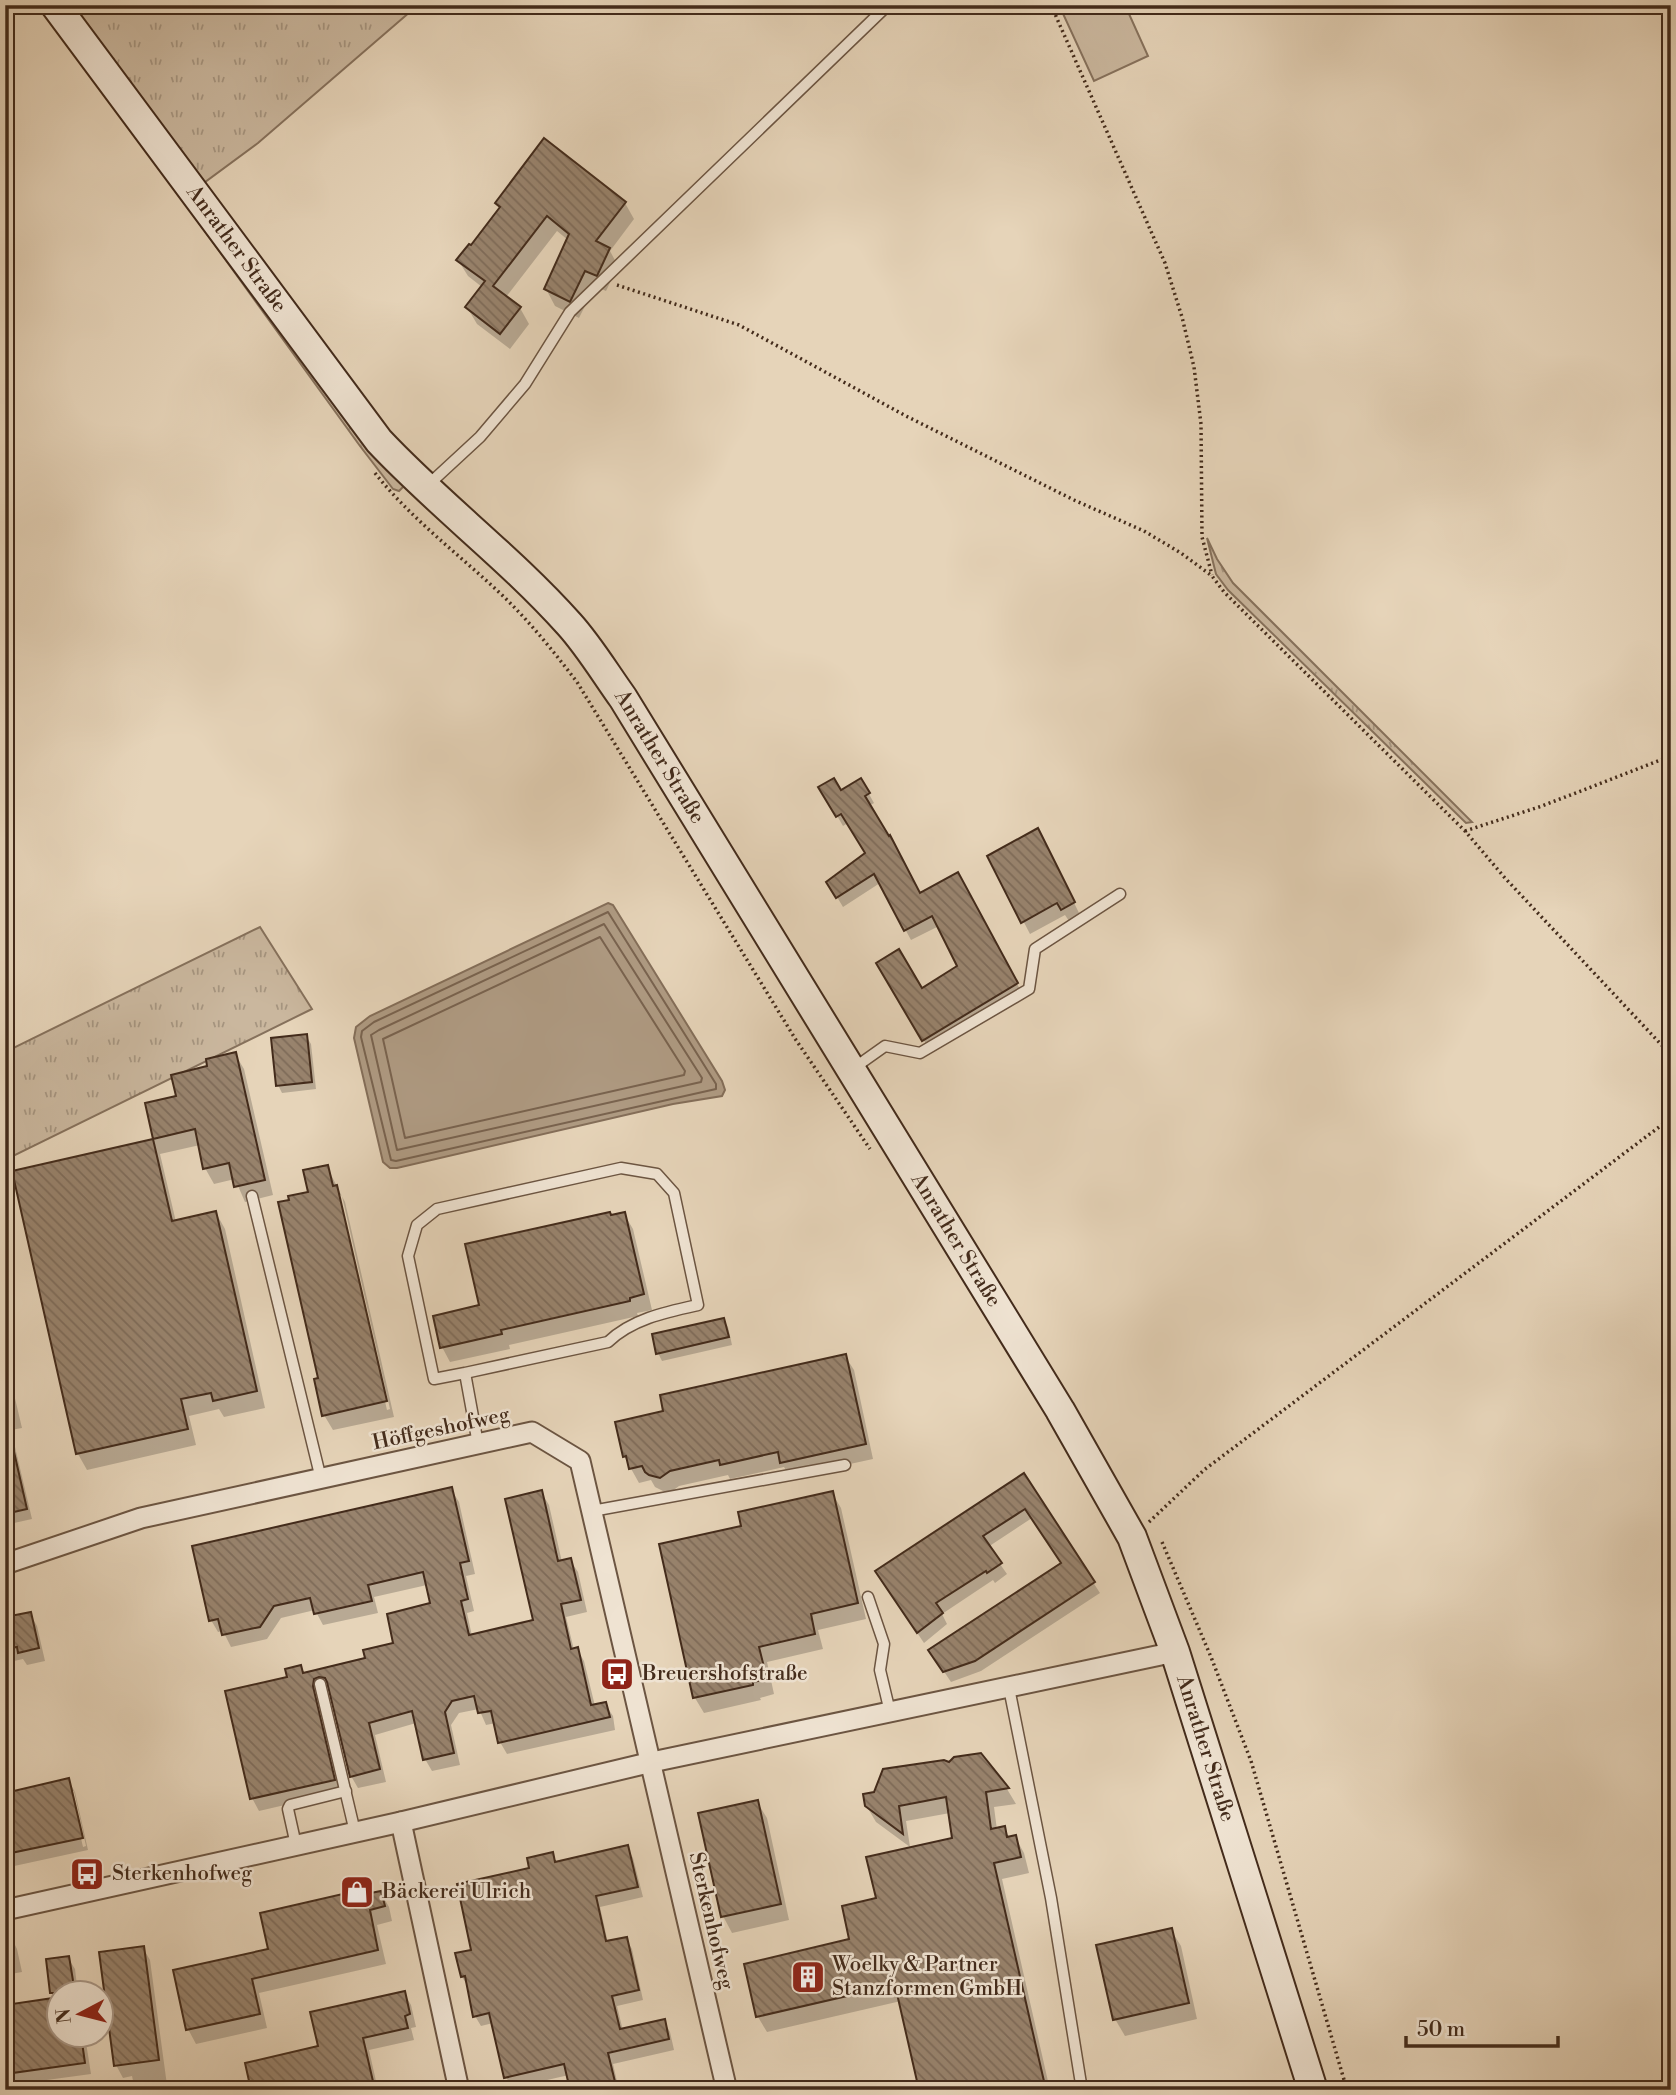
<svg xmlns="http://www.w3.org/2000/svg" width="1676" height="2095" font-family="'Libre Bodoni',serif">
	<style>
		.grass { fill: url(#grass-tufts); stroke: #86715c; stroke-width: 2 }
		.pitch { fill: #cab79e; stroke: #86715c; stroke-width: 2 }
		.water { fill: #af9b83; stroke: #846e59; stroke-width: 2 }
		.shadow { fill: #0003; fill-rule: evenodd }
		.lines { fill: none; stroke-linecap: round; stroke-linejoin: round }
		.shore { stroke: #79634f; stroke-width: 2 }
		.building { fill: url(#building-back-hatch); stroke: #432b1b; stroke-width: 2 }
		.service-casing { stroke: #6c5542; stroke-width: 13 }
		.minor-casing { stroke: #6c5542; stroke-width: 23 }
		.secondary-casing { stroke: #432b1b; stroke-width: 32 }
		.path { stroke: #432b1b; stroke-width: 3.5; stroke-dasharray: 2 3.5; stroke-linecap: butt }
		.service { stroke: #efe3d2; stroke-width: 10 }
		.minor { stroke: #efe3d2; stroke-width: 19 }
		.secondary { stroke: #efe3d2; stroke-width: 28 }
		.labels { text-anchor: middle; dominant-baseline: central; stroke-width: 5; stroke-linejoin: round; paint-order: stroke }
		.street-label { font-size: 21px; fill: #432b1b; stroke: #efe3d2 }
		.poi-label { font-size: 21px; fill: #432b1b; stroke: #efe3d2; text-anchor: start }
	</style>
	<defs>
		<pattern id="grass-tufts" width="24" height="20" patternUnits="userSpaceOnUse" patternTransform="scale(1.75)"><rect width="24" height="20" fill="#cab79e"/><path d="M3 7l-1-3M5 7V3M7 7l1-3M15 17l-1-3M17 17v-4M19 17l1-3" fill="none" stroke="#a69580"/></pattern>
		<pattern id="building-back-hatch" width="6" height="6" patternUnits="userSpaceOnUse" patternTransform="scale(1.75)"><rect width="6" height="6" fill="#98836d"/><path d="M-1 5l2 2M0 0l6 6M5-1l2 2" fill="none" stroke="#7e6b59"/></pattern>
	</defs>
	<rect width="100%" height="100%" fill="#e6d4b9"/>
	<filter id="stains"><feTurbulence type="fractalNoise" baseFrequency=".00286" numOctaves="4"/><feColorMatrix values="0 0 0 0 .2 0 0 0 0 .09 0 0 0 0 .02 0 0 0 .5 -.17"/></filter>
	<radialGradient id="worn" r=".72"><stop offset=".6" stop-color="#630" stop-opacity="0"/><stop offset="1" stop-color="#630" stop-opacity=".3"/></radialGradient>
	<g class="grass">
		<polygon points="66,5 418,5 258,143 201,185"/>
		<polygon points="121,115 407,483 399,491 393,489 360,446"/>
		<polygon points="1207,538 1217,559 1233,583 1472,822 1466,823 1228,590 1216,574"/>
		<polygon points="260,927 312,1009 5,1160 5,1052"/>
	</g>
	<polygon class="pitch" points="1059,5 1125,5 1148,56 1094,81"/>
	<polygon class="water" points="608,903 613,905 722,1081 725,1090 722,1096 673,1104 397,1168 390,1168 383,1162 354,1038 356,1027 370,1016"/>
	<g class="shadow">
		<polygon points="497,203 625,203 634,219 610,251 618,266 606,291 595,286 579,318 555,306 546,289 568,240 557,231 506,297 520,308 529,324 510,349 477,324 467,307 482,287 468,276 458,260 471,248 500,209"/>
		<polygon points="861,780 874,803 869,806 920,895 957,874 1022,993 929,1049 878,964 921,991 959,967 939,926 911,940 880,883 843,907 828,882 867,854 848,823 843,826 821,788 840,792"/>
		<polygon points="1044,842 1080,915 1069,921 1065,915 1030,934 990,857"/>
		<polygon points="306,1036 311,1044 316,1089 282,1093 278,1085"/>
		<polygon points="235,1054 244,1069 273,1195 245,1202 235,1179 214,1184 205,1168 200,1145 160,1154 176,1222 216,1213 225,1229 265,1408 224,1417 219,1409 189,1416 196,1445 87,1470 78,1454 14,1172 155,1140 147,1104 178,1097 210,1067"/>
		<path d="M327,1167L345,1202L394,1417L333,1430L324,1415L320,1379L310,1193ZM337,1192L342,1196L390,1409L387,1410Z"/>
		<polygon points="624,1214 633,1229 652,1310 637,1313 638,1316 509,1345 510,1349 450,1362 442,1347 481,1307"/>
		<polygon points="724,1320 728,1327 732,1345 662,1361 658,1353"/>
		<polygon points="5,1356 22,1428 11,1430 32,1519 5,1525"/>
		<polygon points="845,1356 854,1370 873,1459 790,1477 784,1467 730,1479 728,1475 679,1486 671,1492 665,1492 655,1487 651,1480 639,1483 624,1456 665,1413"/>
		<polygon points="1023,1475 1100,1593 981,1671 951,1682 937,1661 1063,1564 1032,1518 988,1547 1007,1574 995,1583 993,1580 942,1614 947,1624 924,1643 883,1582"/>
		<polygon points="451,1489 459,1502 475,1574 466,1576 474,1611 467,1613 472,1636 535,1621 541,1492 549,1505 562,1562 570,1560 578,1572 587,1612 566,1617 574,1650 577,1649 584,1661 595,1706 605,1704 613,1716 615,1730 507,1754 500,1742 496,1723 486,1725 479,1709 459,1713 451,1725 460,1765 432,1771 425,1759 416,1723 375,1735 386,1782 358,1788 351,1776 331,1689 327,1688 321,1692 341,1792 259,1811 252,1798 289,1679 300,1667 305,1674 367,1660 395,1644 432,1604 427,1585 374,1597 378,1613 323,1625 315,1610 281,1618 267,1639 231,1647 223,1631 218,1632 211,1620"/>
		<polygon points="832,1493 841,1508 866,1619 818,1630 823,1649 767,1662 774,1694 760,1698 761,1700 704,1713 695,1698 661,1546 743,1527"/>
		<polygon points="30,1614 37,1626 45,1661 27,1665 23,1659 5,1663 5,1630"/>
		<polygon points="980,1754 1007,1789 1016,1804 994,1807 997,1830 1004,1828 1010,1838 1015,1837 1024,1853 1029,1873 1002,1879 1050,2090 921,2090 901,2001 767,2032 758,2017 746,1965 851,1941 878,1900 954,1839 950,1813 906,1821 910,1847 876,1822 866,1805 875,1794"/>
		<path d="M68,1780L75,1792L88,1850L5,1868V1794ZM70,1791H74L86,1846L83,1847Z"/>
		<polygon points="757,1802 767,1818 789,1920 732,1933 723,1916"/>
		<polygon points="627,1847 633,1858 643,1897 600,1907 608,1943 626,1939 632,1949 643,2000 617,2006 623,2031 664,2021 670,2032 674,2050 613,2064 619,2090 572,2090 569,2075 512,2088 506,2077 493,2023 481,2026 475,2016 469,1988 462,1977 474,1951 531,1869 552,1854 557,1863"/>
		<polygon points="381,1893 389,1907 392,1921 377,1925 386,1964 259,1993 267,2028 196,2044 188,2029 270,1950 365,1896"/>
		<polygon points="1171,1930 1181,1946 1197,2019 1125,2036 1115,2019"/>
		<polygon points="13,1941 17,1949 22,1972 5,1975 5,1943"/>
		<polygon points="143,1948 150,1960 167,2085 177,2083 181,2090 135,2090 132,2076 123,2078 116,2065"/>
		<polygon points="68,1958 75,1969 78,1994 60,1994 60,2036 85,2036 91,2074 10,2085 5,2076 5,2006 53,1999 48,1961"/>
		<polygon points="404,1993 411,2005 416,2027 411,2028 414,2040 369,2050 378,2090 252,2090"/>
		<polygon points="683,2080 689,2090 639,2090"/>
	</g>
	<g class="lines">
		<g class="shore">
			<polygon points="608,912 716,1084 716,1089 396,1161 391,1160 361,1037 362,1031 374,1022"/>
			<polygon points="604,924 702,1078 701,1082 397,1150 371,1035 379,1030"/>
			<polygon points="600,937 685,1071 684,1075 405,1138 383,1039"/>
		</g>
	</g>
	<g class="building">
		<polygon points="544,138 626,202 596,241 610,248 597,276 585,271 570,302 544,289 569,234 547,216 493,286 521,307 500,334 465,307 485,281 456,260 469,244 471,245 500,207 495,203"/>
		<polygon points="834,778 841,790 861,778 870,793 865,796 889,836 890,835 920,893 958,872 1018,983 922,1041 876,963 899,949 922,988 957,966 932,916 904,931 874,874 836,898 826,882 865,853 841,814 836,817 818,787"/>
		<polygon points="1038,828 1075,902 1061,910 1057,903 1021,923 987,856"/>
		<polygon points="307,1034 312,1082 276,1086 271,1038"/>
		<polygon points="236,1052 265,1180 234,1187 229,1163 203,1169 195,1129 153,1139 145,1103 176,1096 171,1075 207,1066 206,1059"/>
		<polygon points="153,1139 172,1221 216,1211 257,1391 213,1401 211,1393 181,1399 188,1429 76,1454 12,1171"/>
		<polygon points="328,1165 333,1186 337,1185 387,1401 322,1416 314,1379 318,1378 278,1202 289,1200 288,1196 308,1192 303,1170"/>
		<polygon points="610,1212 611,1215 625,1212 644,1294 630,1298 630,1301 501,1330 502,1334 440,1348 433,1316 479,1305 465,1244"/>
		<polygon points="724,1318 729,1337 656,1354 652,1334"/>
		<polygon points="846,1354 866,1444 780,1463 778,1452 720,1465 719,1460 670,1471 660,1478 649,1475 645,1472 642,1466 629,1469 626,1456 623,1457 615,1422 663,1411 660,1395"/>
		<polygon points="5,1443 12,1443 27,1509 5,1514"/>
		<polygon points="1024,1473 1095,1582 975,1661 943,1672 928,1650 1061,1563 1025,1509 983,1536 1002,1563 987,1573 986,1571 936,1603 943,1613 917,1633 875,1571"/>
		<polygon points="452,1487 469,1561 460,1563 468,1599 461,1601 469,1635 533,1620 505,1499 542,1490 558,1561 571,1558 581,1600 561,1604 571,1649 578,1647 591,1705 606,1702 610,1717 498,1743 491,1711 478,1713 474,1696 452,1701 445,1712 454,1753 423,1760 412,1711 369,1723 380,1769 350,1777 327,1682 325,1678 319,1677 314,1679 313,1686 335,1780 250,1799 225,1691 287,1677 285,1669 301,1665 303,1673 365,1658 363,1650 393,1643 387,1614 430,1603 423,1572 368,1585 372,1601 314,1614 310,1598 274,1606 260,1627 222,1635 218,1619 209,1621 192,1546"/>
		<polygon points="833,1491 858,1603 811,1614 815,1634 759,1647 767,1679 753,1682 753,1685 693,1698 659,1544 741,1526 738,1512"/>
		<polygon points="31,1612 39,1648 18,1653 17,1647 5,1649 5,1617"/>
		<polygon points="981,1753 1009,1788 986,1792 991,1829 1005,1826 1007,1837 1016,1835 1021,1857 994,1863 1046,2090 919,2090 895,1985 756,2017 744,1964 849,1939 842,1906 876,1898 866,1857 952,1838 946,1797 899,1806 903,1834 865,1806 863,1794 874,1792 883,1769 944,1760 949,1762 954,1757"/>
		<polygon points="69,1778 83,1838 11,1853 5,1827 5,1793"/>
		<polygon points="758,1800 781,1904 721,1917 698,1813"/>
		<polygon points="628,1845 638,1887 596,1896 606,1941 627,1937 639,1990 612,1996 620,2029 665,2019 669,2039 608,2053 617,2090 570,2090 564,2064 504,2078 489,2013 473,2017 465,1976 461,1977 455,1953 471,1950 457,1884 529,1868 527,1858 553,1852 555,1862"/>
		<polygon points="360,1890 366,1894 381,1891 385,1906 370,1910 378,1950 252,1979 260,2014 186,2030 173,1970 268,1949 260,1913"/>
		<polygon points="1172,1928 1189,2003 1113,2020 1096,1945"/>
		<polygon points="144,1946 159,2060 114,2066 99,1952"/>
		<polygon points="69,1956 75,1993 50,1993 46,1959"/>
		<polygon points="405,1991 410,2014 405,2016 408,2028 363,2038 375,2090 251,2090 245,2063 318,2046 310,2012"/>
		<polygon points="60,1997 60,2035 81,2035 85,2063 5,2074 5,2005"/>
	</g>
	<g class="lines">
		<g class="service-casing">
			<g id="service">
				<polyline points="427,486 480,437 525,384 570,312 888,5"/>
				<polyline points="854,1068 885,1046 920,1053 1029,989 1035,949 1120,894"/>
				<polyline points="252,1196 321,1479"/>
				<path d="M465,1373L608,1342C632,1319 666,1312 698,1305L674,1193L657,1174L621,1168L437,1209L417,1225L408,1256L434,1379L465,1373L478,1444"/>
				<polyline points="592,1511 845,1465"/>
				<polyline points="868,1597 884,1644 880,1670 890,1712"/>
				<polyline points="320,1684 355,1832"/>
				<polyline points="1009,1688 1051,1898 1082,2090"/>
				<polyline points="296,1845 288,1809 290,1805 346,1791"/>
			</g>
		</g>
		<g class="minor-casing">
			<g id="minor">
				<polyline points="5,1564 141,1518 532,1432 580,1461 725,2082 722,2090"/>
				<polyline points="401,1822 459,2090"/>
				<polyline points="5,1910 401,1822 652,1762 1175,1652"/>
			</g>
		</g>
		<g class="secondary-casing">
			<g id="secondary">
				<path id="s1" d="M55,5L379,441C439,505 510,558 569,624C589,646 605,673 623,698L1060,1410L1132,1537L1175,1652L1313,2090"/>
			</g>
		</g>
		<g class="path">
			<polyline points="1051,5 1165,263 1182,317 1194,367 1201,424 1202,537 1212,575"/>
			<polyline points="617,285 739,325 906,416 1074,500 1144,531 1181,553 1212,576 1224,592 1465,831 1505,878 1671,1055"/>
			<path d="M375,473C412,520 460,555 503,596C530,622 554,652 577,682L796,1040L870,1149"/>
			<polyline points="1465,831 1542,806 1671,756"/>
			<polyline points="1149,1522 1204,1470 1671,1118"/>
			<polyline points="1162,1542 1211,1657 1251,1761 1347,2090"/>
		</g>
		<use href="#service" class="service"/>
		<use href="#minor" class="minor"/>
		<use href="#secondary" class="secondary"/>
	</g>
	<defs>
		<g id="bus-square" transform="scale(1.75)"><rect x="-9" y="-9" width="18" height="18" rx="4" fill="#8f2418" stroke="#efe3d2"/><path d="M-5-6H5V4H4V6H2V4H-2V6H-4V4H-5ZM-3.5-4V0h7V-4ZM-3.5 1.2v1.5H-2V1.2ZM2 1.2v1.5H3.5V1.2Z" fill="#fff"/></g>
		<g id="shop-square" transform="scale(1.75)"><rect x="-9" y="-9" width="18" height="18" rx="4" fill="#8f2418" stroke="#efe3d2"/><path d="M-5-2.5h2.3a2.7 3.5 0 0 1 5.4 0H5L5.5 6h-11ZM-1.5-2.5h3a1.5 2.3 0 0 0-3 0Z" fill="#fff"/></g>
		<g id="building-square" transform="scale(1.75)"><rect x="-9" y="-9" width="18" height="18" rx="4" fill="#8f2418" stroke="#efe3d2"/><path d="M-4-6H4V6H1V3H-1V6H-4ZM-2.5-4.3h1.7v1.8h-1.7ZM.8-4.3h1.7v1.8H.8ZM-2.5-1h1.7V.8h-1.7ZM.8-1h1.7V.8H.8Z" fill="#fff"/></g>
	</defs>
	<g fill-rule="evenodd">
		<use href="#bus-square" x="617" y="1674"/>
		<use href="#bus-square" x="87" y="1874"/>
		<use href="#shop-square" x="357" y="1892"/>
		<use href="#building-square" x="808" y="1977"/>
	</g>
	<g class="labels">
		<g class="street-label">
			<text stroke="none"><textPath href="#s1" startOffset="304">Anrather Straße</textPath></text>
			<text stroke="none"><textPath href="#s1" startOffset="968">Anrather Straße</textPath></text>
			<text stroke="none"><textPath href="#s1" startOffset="1535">Anrather Straße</textPath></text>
			<text transform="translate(441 1429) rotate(-12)">Höffgeshofweg</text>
			<text stroke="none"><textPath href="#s1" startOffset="2104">Anrather Straße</textPath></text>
			<text transform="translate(711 1921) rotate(77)">Sterkenhofweg</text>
		</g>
		<g class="poi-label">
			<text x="642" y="1674">Breuershofstraße</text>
			<text x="112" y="1874">Sterkenhofweg</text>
			<text x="382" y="1892">Bäckerei Ulrich</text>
			<text x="832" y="1965">Woelky &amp; Partner<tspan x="832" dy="24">Stanzformen GmbH</tspan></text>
		</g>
	</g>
	<rect width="1676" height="2095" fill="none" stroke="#e6d4b9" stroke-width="28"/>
	<rect x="7" y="7" width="1662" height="2081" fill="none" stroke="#432b1b" stroke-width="3.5"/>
	<rect x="14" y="14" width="1648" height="2067" fill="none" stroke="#432b1b" stroke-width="2"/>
	<g transform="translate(80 2014) rotate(263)"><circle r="33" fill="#efe3d2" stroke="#aa9989" stroke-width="2"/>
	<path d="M0-5L12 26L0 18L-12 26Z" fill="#8f2418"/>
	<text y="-10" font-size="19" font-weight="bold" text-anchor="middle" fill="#432b1b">N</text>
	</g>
	<path d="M1406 2036v10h152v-10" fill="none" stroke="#432b1b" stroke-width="3.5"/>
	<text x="1417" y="2036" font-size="21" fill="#432b1b" stroke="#efe3d2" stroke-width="5" paint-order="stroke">50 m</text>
	<rect width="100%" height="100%" filter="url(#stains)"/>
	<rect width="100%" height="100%" fill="url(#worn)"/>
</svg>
